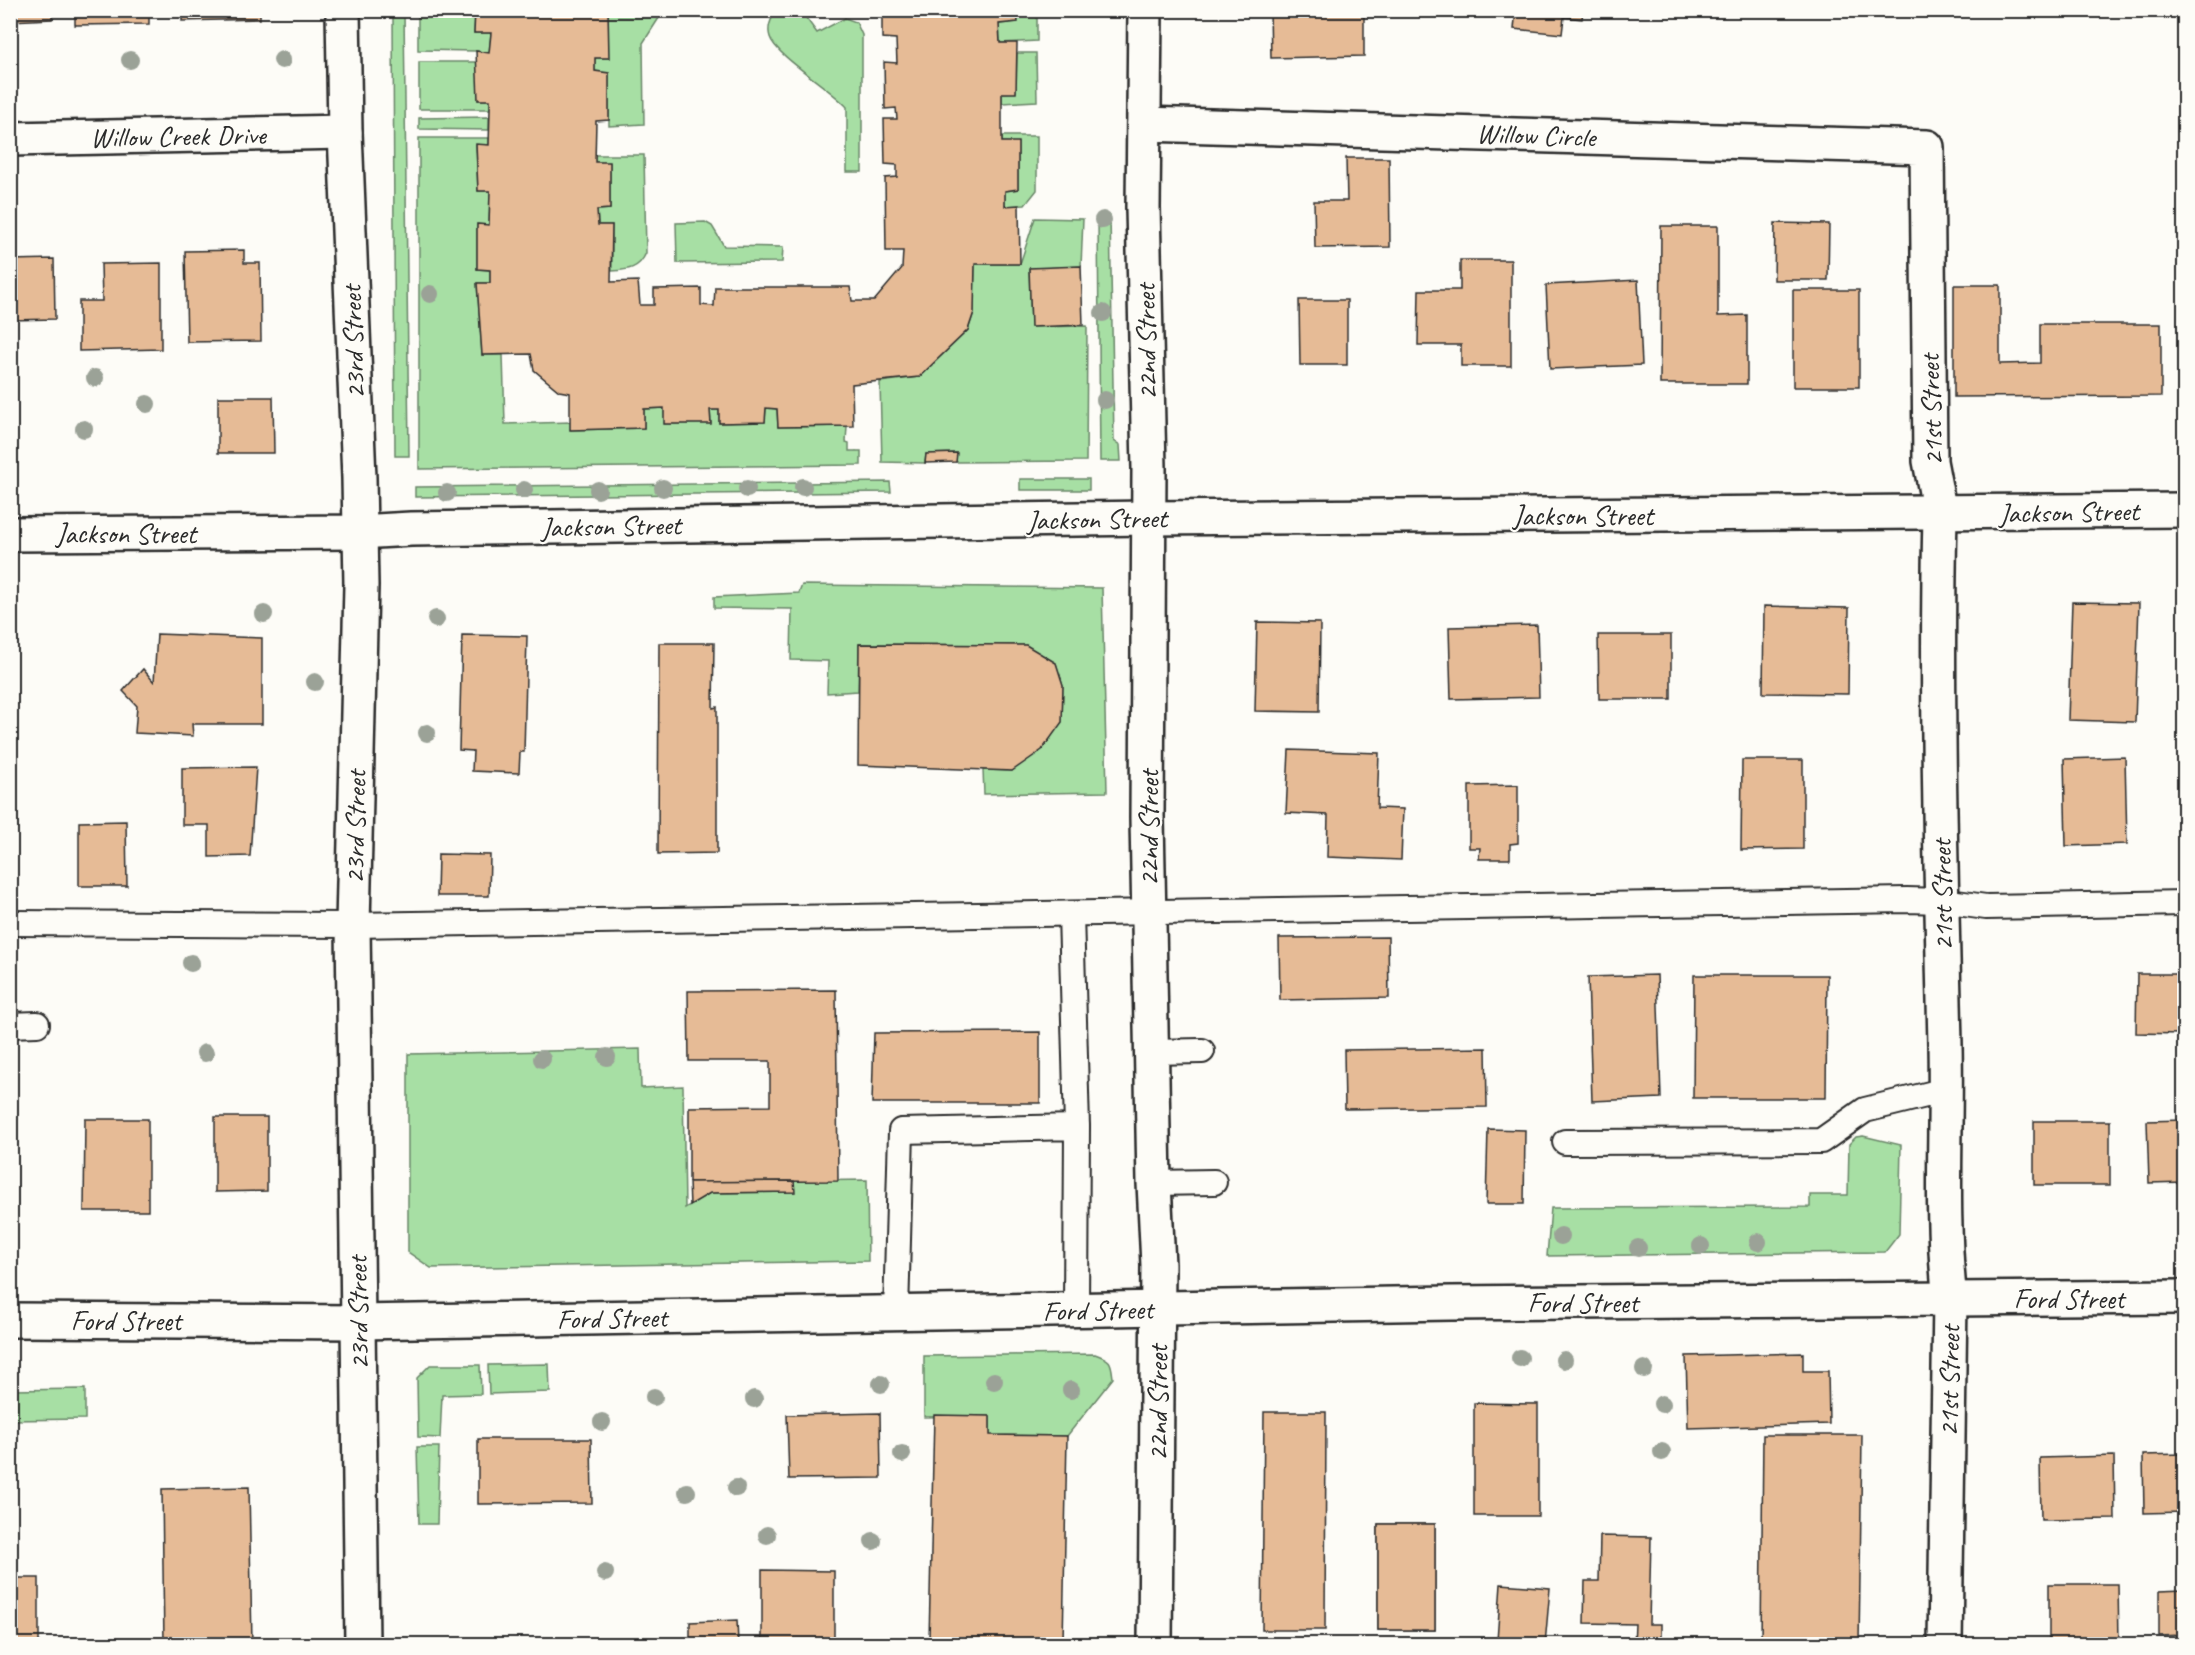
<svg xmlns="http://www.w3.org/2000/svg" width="2195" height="1655" font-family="Caveat,sans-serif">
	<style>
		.green { fill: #a7dfa4; stroke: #698568; stroke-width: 1.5 }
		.building { fill: #e6bb96; stroke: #2b2b2b; stroke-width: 1.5 }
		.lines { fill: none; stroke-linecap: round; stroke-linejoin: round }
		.lane-casing { stroke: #2b2b2b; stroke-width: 28 }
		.street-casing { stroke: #2b2b2b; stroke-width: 38 }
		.secondary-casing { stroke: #2b2b2b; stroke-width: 38 }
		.lane { stroke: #fdfcf7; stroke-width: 24 }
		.street { stroke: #fdfcf7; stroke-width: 33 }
		.secondary { stroke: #fdfcf7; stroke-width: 33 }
		.tree { fill: #9ba297 }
		.labels { text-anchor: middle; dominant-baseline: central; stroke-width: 4.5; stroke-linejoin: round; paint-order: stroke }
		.street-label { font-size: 28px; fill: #2b2b2b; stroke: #fdfcf7 }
	</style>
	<rect width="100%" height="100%" fill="#fdfcf7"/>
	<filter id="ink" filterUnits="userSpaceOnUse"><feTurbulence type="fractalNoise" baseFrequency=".0167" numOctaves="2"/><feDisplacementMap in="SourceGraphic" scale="12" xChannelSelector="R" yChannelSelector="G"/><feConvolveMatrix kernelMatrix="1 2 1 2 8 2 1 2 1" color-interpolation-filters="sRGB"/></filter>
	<g filter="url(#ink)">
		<g class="green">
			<path d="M777,10L801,11L817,33L845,18L856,22L862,35V172H847V107C831,89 775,55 770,37C767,28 771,18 777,10Z"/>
			<polygon points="393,11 404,11 409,456 395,456"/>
			<polygon points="418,11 475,11 474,33 491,33 489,53 476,51 418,50"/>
			<polygon points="608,11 658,11 659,18 643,43 644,124 609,126 609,74 595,71 595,58 608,58"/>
			<polygon points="1017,11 1037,11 1037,41 1000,43 999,24 1017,22"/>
			<polygon points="1017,53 1036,53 1037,101 1002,103 1002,93 1016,92"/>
			<polygon points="419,62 478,62 478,100 490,100 490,109 419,109"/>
			<polygon points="489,117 489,130 419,129 419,118"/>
			<polygon points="1002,136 1037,136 1037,190 1025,205 1005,206 1005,191 1018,189 1018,143 1002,142"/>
			<polygon points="419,138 489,138 489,145 476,145 478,191 490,191 489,225 477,224 477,269 490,270 490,283 477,283 482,355 503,355 505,424 571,422 571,430 644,428 644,409 664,408 665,424 711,423 710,410 719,410 719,423 765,422 766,408 777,409 778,427 847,426 846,442 849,443 849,451 861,451 861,465 419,469"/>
			<path d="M595,155H644L646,253C639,269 628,270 612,271V225H598L597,210L610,209V163L595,162Z"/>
			<polygon points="1098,215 1110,215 1114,441 1120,445 1121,461 1100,461"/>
			<polygon points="1035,218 1083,219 1081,266 1029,269 1031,327 1087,326 1086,461 956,462 956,453 926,454 925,463 882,462 880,382 919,377 968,330 974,312 975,264 1020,264"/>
			<polygon points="705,222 712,226 724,246 783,247 782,262 677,263 676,223"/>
			<rect x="1020" y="479" width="69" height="11"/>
			<polygon points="890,482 891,492 415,497 415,487"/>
			<polygon points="802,585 1102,588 1107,792 984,794 983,770 1012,771 1062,722 1063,685 1056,663 1026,645 859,644 858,691 827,693 828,661 791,660 792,609 714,608 714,597 799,593"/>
			<polygon points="640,1049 641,1088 683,1086 685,1208 710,1193 794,1192 794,1181 867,1180 868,1261 431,1268 408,1252 408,1054"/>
			<polygon points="1863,1136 1901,1145 1899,1234 1885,1252 1547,1256 1551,1208 1810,1207 1810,1195 1848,1195 1849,1144 1856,1137"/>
			<path d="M1095,1354C1112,1360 1111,1362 1113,1378L1067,1436L990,1435V1416L924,1417V1356Z"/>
			<polygon points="549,1364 550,1392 489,1394 488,1365"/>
			<polygon points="430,1365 480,1365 481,1394 442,1395 440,1438 418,1437 417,1378"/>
			<polygon points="85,1389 85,1419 11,1420 11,1390"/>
			<polygon points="417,1447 439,1447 437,1524 419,1524"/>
		</g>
		<g class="building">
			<polygon points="10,10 52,10 52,19 10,21"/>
			<polygon points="75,10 149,10 149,24 75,25"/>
			<polygon points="182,10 260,10 260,19 182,21"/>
			<polygon points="475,10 608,10 609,58 595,58 595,71 609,73 609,120 596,121 595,162 610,162 610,209 597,210 598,225 612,225 611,282 638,281 640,305 654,305 654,289 701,288 701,305 714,306 715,287 850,287 852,301 874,301 902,268 903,251 886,251 885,178 897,177 897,165 885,164 884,119 897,119 896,108 885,109 884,62 897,63 896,39 882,38 882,10 1017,10 1018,22 999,24 1000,43 1017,43 1016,93 1002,93 1002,142 1018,142 1018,189 1005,191 1005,206 1019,205 1020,264 975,264 974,312 968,330 919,377 852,384 853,426 778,427 777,409 766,408 765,422 719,423 719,410 710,410 711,424 664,424 664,408 644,409 644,428 570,430 570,393 559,391 534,370 531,354 482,355 477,283 490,283 490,270 477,269 477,224 489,225 490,191 478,191 476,144 489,145 490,109 490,100 478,100 476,51 489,53 491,33 474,33"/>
			<polygon points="1270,10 1364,10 1364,56 1271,58"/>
			<polygon points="1516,10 1583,10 1582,19 1564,17 1562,34 1514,29"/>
			<polygon points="2167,10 2184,10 2184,24"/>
			<polygon points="1346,158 1389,158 1390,247 1315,248 1314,201 1347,201"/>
			<polygon points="1775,223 1829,224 1828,280 1774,280"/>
			<polygon points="1661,226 1718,226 1718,316 1747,315 1747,384 1660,384"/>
			<polygon points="244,250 244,263 260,263 261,341 187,342 185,251"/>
			<polygon points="54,259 55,319 10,320 10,260"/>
			<polygon points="1460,260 1511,260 1511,366 1461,366 1461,345 1418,345 1419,290 1460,290"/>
			<polygon points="161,263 161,349 79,351 79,301 102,301 101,264"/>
			<polygon points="1081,266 1083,325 1031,327 1029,268"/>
			<polygon points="1638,280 1642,365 1550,369 1546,285"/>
			<polygon points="1954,285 2000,285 2000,364 2040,363 2040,324 2161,324 2161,396 1954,397"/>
			<rect x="1793" y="290" width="66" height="97"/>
			<polygon points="1299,300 1347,300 1347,365 1300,365"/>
			<polygon points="218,397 273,397 274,453 218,453"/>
			<polygon points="957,453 956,462 925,463 926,454"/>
			<polygon points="2072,602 2139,603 2135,722 2068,720"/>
			<polygon points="1764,606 1849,608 1848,694 1763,693"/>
			<polygon points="1257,622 1320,623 1319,712 1255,711"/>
			<polygon points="1537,625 1539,697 1451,699 1449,627"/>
			<polygon points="157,634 262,638 262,724 192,724 193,736 135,733 137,706 123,691 143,669 154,682"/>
			<polygon points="462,635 527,636 524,752 520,752 519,773 472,771 473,751 459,750"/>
			<polygon points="1598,635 1671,635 1671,699 1599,699"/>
			<polygon points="659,643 714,643 713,708 717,707 717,853 658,854"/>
			<polygon points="859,644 1026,645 1056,663 1063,685 1062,722 1042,750 1012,771 858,765"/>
			<polygon points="1289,750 1379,753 1377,808 1403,809 1401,860 1327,857 1328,815 1286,813"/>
			<polygon points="2125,757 2127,844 2066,846 2064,759"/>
			<polygon points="1742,760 1803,760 1803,849 1741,850"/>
			<polygon points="256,767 250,856 209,857 209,825 182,825 182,768"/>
			<polygon points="1518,785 1518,843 1510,844 1510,859 1479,859 1480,848 1469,848 1469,786"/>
			<polygon points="126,821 127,886 79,886 79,822"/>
			<polygon points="438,854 490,855 489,896 437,896"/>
			<polygon points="1388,937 1389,998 1280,1000 1279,938"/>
			<polygon points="2137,974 2184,974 2181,1034 2136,1033"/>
			<polygon points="1657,975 1661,1098 1592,1101 1588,977"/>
			<polygon points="1694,975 1827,975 1826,1098 1693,1098"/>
			<polygon points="836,990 838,1181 689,1182 689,1107 770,1106 770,1061 689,1061 688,991"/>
			<polygon points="1040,1032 1040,1103 872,1103 874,1033"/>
			<polygon points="1486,1048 1487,1107 1345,1109 1344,1050"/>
			<rect x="10" y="1113" width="2" height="131"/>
			<polygon points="215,1117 267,1117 267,1191 215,1192"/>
			<polygon points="85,1119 148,1119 148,1211 84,1211"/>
			<polygon points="2184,1120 2184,1182 2149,1183 2147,1121"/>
			<rect x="2034" y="1121" width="76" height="64"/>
			<polygon points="1488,1129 1525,1130 1524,1204 1486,1204"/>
			<polygon points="794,1181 795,1192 710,1193 690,1205 689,1182"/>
			<polygon points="1803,1353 1803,1371 1828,1371 1829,1424 1688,1428 1686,1356"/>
			<polygon points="1474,1403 1538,1404 1538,1516 1474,1516"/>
			<polygon points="1264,1412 1326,1412 1325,1630 1262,1630"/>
			<polygon points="880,1413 881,1478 789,1479 787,1415"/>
			<polygon points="934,1415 990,1416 990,1435 1067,1436 1063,1642 929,1640"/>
			<polygon points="1763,1435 1862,1435 1859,1644 1761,1644"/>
			<polygon points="478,1439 591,1439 592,1503 478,1504"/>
			<polygon points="2184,1454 2184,1512 2144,1513 2143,1455"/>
			<polygon points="2114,1456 2115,1519 2041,1520 2040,1458"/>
			<polygon points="249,1487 252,1644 164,1644 162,1489"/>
			<rect x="1378" y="1524" width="57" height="106"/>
			<rect x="1378" y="1524" width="57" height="106"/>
			<polygon points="1600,1536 1651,1537 1649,1624 1661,1624 1661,1644 1634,1644 1635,1624 1584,1623 1585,1581 1599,1581"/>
			<polygon points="762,1570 834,1571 834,1644 762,1644"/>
			<rect x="10" y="1578" width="29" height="66"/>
			<polygon points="1501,1584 1550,1588 1545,1644 1497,1641"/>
			<polygon points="2049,1584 2118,1584 2119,1644 2049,1644"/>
			<polygon points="2184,1590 2184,1635 2159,1636 2159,1591"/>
			<polygon points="737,1620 738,1644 690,1644 690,1622"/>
		</g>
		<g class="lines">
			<g class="lane-casing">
				<g id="lane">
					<polyline points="1071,914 1077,1127"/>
					<polyline points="10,923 353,925 1907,900 1942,901 1986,907 2184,903"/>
					<polyline points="10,1025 37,1024"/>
					<polyline points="1151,1052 1202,1051"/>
					<polyline points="1565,1142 1821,1141 1865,1110 1946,1090"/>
					<polyline points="1154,1183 1214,1182"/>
					<polyline points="896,1313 901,1131 1077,1127 1076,1311"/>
				</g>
			</g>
			<g class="street-casing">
				<g id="street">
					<polyline points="343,10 345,132 359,478 361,585 353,925 362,1644"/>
					<polyline points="1145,10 1143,207 1149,468 1147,818 1154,1183 1158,1265 1155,1644"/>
					<path d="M1144,124L1927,147L1930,461L1940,513C1936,691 1941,868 1945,1045C1947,1130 1940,1215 1950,1299L1945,1644"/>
					<polyline points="10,139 345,132"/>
				</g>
			</g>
			<g class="secondary-casing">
				<g id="secondary">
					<polyline points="10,534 359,532 411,529 1148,518 2184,510"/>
					<polyline points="10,1320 358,1322 1451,1303 2184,1297"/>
				</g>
			</g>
			<use href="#lane" class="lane"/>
			<use href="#street" class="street"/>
			<use href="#secondary" class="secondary"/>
		</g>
		<g class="tree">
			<circle cx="130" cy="60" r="9"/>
			<circle cx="282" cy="60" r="9"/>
			<circle cx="1103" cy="220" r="9"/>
			<circle cx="430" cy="294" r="9"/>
			<circle cx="1103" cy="313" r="9"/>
			<circle cx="95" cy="378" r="9"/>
			<circle cx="1105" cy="400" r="9"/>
			<circle cx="147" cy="404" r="9"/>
			<circle cx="84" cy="429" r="9"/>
			<circle cx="803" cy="487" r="9"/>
			<circle cx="663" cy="488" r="9"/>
			<circle cx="747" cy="489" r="9"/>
			<circle cx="524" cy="490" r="9"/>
			<circle cx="598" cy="490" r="9"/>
			<circle cx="447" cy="493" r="9"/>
			<circle cx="264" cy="614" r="9"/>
			<circle cx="436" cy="619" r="9"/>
			<circle cx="315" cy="682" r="9"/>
			<circle cx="427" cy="733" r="9"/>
			<circle cx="191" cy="963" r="9"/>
			<circle cx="205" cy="1053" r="9"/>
			<circle cx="607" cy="1057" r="9"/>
			<circle cx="542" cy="1059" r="9"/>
			<circle cx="1561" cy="1236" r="9"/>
			<circle cx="1758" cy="1242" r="9"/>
			<circle cx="1701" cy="1246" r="9"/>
			<circle cx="1638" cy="1248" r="9"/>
			<circle cx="1520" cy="1358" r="9"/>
			<circle cx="1564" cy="1360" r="9"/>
			<circle cx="1644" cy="1369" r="9"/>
			<circle cx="994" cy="1381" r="9"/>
			<circle cx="881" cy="1384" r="9"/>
			<circle cx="1071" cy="1390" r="9"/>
			<circle cx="654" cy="1397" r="9"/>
			<circle cx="754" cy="1399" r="9"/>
			<circle cx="1662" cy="1404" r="9"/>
			<circle cx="602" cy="1422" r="9"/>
			<circle cx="1662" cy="1452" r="9"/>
			<circle cx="902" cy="1454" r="9"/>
			<circle cx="736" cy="1488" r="9"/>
			<circle cx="687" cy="1492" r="9"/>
			<circle cx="767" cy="1535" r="9"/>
			<circle cx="873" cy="1541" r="9"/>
			<circle cx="605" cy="1573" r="9"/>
		</g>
	</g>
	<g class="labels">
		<g class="street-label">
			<text transform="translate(1536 135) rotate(2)">Willow Circle</text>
			<text transform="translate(178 136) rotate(-1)">Willow Creek Drive</text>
			<text transform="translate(353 342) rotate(-92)">23rd Street</text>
			<text transform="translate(1146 342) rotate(-91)">22nd Street</text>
			<text transform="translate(1931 410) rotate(-92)">21st Street</text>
			<text transform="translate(2069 512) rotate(-1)">Jackson Street</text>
			<text x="1583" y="515">Jackson Street</text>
			<text transform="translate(1097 519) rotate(-1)">Jackson Street</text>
			<text transform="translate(611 526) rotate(-1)">Jackson Street</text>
			<text x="126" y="533">Jackson Street</text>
			<text transform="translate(355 827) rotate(-89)">23rd Street</text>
			<text transform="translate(1148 828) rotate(-90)">22nd Street</text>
			<text transform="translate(1942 895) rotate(-91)">21st Street</text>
			<text x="2069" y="1298">Ford Street</text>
			<text x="1583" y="1302">Ford Street</text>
			<text transform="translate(1098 1310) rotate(-1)">Ford Street</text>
			<text transform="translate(358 1313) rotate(-91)">23rd Street</text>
			<text transform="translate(612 1318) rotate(-1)">Ford Street</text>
			<text x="126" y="1320">Ford Street</text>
			<text transform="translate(1949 1381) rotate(-89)">21st Street</text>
			<text transform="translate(1157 1403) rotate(-90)">22nd Street</text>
		</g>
	</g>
	<rect width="2195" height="1655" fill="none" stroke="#fdfcf7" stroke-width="36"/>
	<rect x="18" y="18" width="2159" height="1619" fill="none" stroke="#2b2b2b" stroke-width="2" filter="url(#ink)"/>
</svg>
